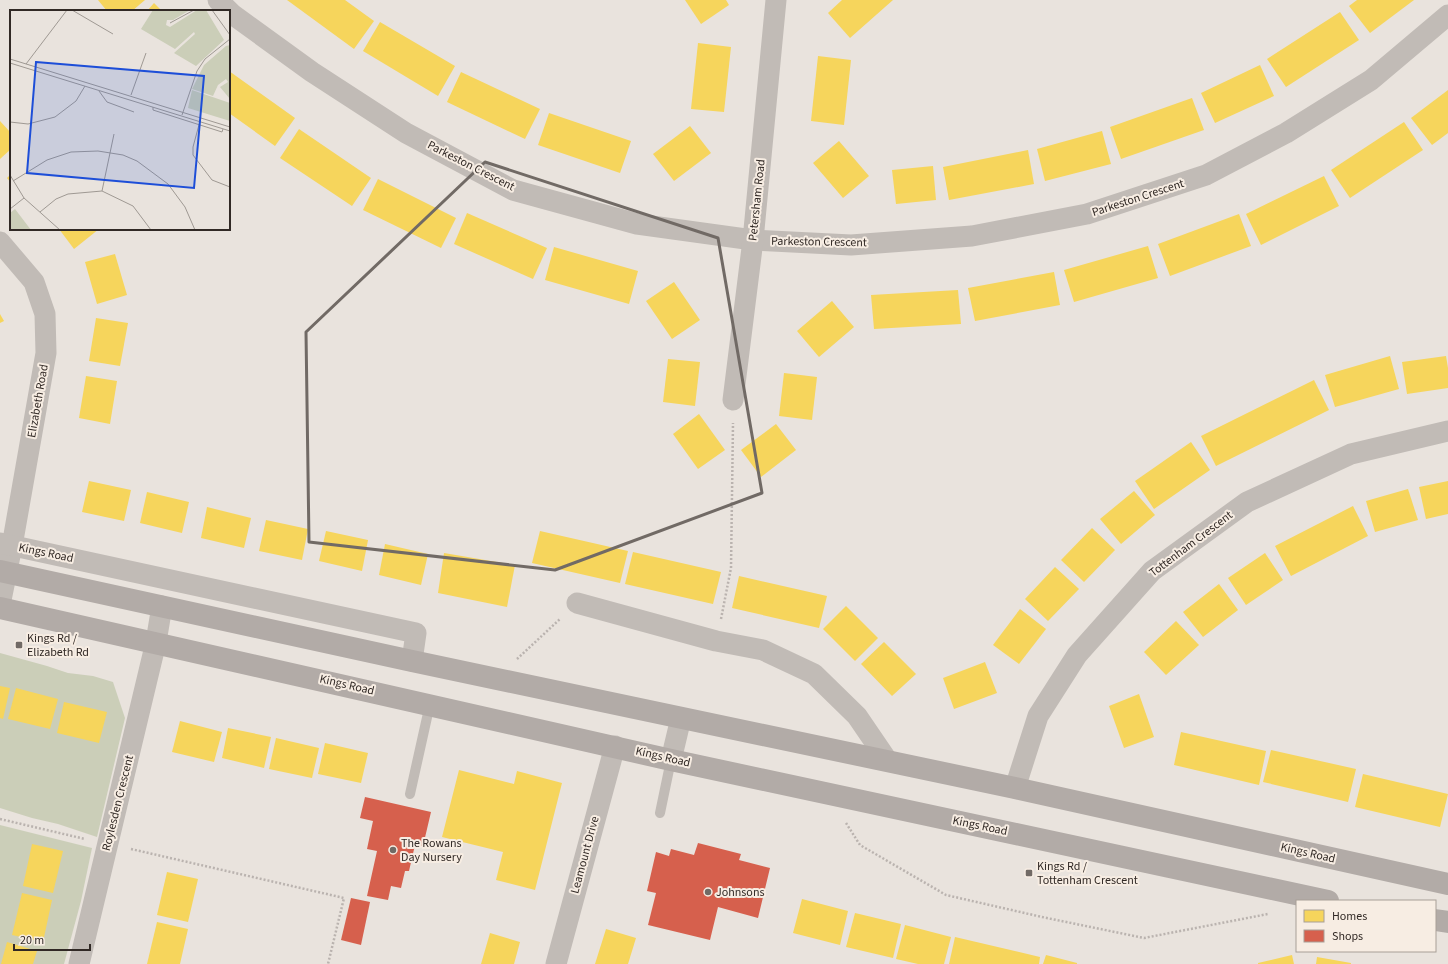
<svg xmlns="http://www.w3.org/2000/svg" width="1448" height="964" font-family="'Source Sans 3',sans-serif">
	<style>
		.green { fill: #cbceb8 }
		.homes { fill: #f6d55c }
		.shops { fill: #d6604d }
		.lines { fill: none; stroke-linecap: round; stroke-linejoin: round }
		.path { stroke: #bab3af; stroke-width: 2.5; stroke-dasharray: 2 2; stroke-linecap: butt }
		.service { stroke: #c1bbb6; stroke-width: 10 }
		.minor { stroke: #c1bbb6; stroke-width: 21 }
		.secondary { stroke: #b2aba7; stroke-width: 22 }
		.marked { fill: none; stroke: #716a65; stroke-width: 3; stroke-linejoin: round }
		.poi-dot { fill: #716a65; stroke: #f7ede3; stroke-width: 1.5 }
		.labels { text-anchor: middle; dominant-baseline: central; stroke-width: 4; stroke-linejoin: round; paint-order: stroke }
		.street-label { font-size: 12px; fill: #312925; stroke: #f7ede3 }
		.poi-label { font-size: 12px; fill: #312925; stroke: #f7ede3; text-anchor: start }
		.inset-road { fill: none; stroke: #9f9993; stroke-width: 1 }
		.view { fill: #1d4ed8; fill-opacity: 0.15; stroke: #1d4ed8; stroke-width: 2 }
		.inset-edge { fill: none; stroke: #312925; stroke-width: 2 }
	</style>
	<rect width="100%" height="100%" fill="#e9e3dd"/>
	<g class="green">
		<polygon points="0,653 47,666 68,673 93,676 113,682 125,718 97,837 58,824 32,818 0,808"/>
		<polygon points="0,825 92,848 81,901 64,964 0,964"/>
	</g>
	<g class="homes">
		<polygon points="98,0 145,0 132,11 107,11"/>
		<polygon points="287,0 345,0 374,21 354,49"/>
		<polygon points="685,0 726,0 729,5 701,24"/>
		<polygon points="842,0 893,0 850,38 828,13"/>
		<polygon points="1357,0 1414,0 1370,33 1349,6"/>
		<polygon points="154,3 162,11 147,11"/>
		<polygon points="1340,12 1359,40 1286,87 1267,59"/>
		<polygon points="380,22 455,66 438,96 363,51"/>
		<polygon points="698,43 731,47 724,112 691,109"/>
		<polygon points="818,56 851,60 844,125 811,121"/>
		<polygon points="1260,65 1274,96 1215,123 1201,93"/>
		<polygon points="229,71 295,118 275,146 229,113"/>
		<polygon points="461,72 540,109 525,139 447,102"/>
		<polygon points="1448,90 1448,133 1432,145 1411,118"/>
		<polygon points="1192,98 1204,130 1121,159 1110,127"/>
		<polygon points="549,113 631,141 620,173 538,145"/>
		<polygon points="0,121 11,133 11,149 0,159"/>
		<polygon points="1404,122 1423,150 1350,198 1331,170"/>
		<polygon points="690,126 711,153 674,181 653,154"/>
		<polygon points="299,129 371,178 352,206 280,158"/>
		<polygon points="1102,131 1111,164 1045,181 1037,149"/>
		<polygon points="839,141 869,176 843,198 813,163"/>
		<polygon points="1028,150 1034,184 949,200 943,167"/>
		<polygon points="933,166 936,200 896,204 892,170"/>
		<polygon points="11,174 11,183 7,178"/>
		<polygon points="1324,176 1339,206 1261,245 1246,214"/>
		<polygon points="378,179 456,218 441,248 363,210"/>
		<polygon points="467,213 547,248 533,279 454,244"/>
		<polygon points="1239,214 1251,246 1170,276 1158,244"/>
		<polygon points="59,229 99,229 74,249"/>
		<polygon points="1148,246 1158,278 1074,302 1064,270"/>
		<polygon points="554,247 638,271 629,304 545,280"/>
		<polygon points="115,254 127,295 97,304 85,262"/>
		<polygon points="1054,272 1060,305 975,321 968,288"/>
		<polygon points="674,282 700,320 672,339 646,301"/>
		<polygon points="958,290 961,324 874,329 871,295"/>
		<polygon points="832,301 854,327 819,357 797,331"/>
		<polygon points="0,314 4,321 0,323"/>
		<polygon points="96,318 128,323 120,366 89,361"/>
		<polygon points="1390,356 1399,389 1335,407 1325,375"/>
		<polygon points="1446,356 1448,368 1448,388 1407,394 1402,362"/>
		<polygon points="668,359 700,362 695,406 663,402"/>
		<polygon points="784,373 817,377 812,420 779,416"/>
		<polygon points="86,376 117,381 110,424 79,418"/>
		<polygon points="1314,380 1329,410 1216,466 1201,436"/>
		<polygon points="699,414 725,450 698,469 673,434"/>
		<polygon points="776,424 796,450 761,477 741,450"/>
		<polygon points="1191,442 1210,470 1154,509 1135,481"/>
		<polygon points="89,481 131,490 124,521 82,512"/>
		<polygon points="1448,481 1448,514 1426,519 1419,487"/>
		<polygon points="1408,489 1418,520 1375,532 1366,501"/>
		<polygon points="1134,491 1155,515 1121,544 1100,519"/>
		<polygon points="147,492 189,502 182,533 140,523"/>
		<polygon points="1353,506 1368,536 1291,576 1275,546"/>
		<polygon points="207,507 251,518 244,548 201,538"/>
		<polygon points="266,520 308,529 302,560 259,551"/>
		<polygon points="1092,528 1115,550 1084,582 1061,560"/>
		<polygon points="326,531 368,540 362,571 319,561"/>
		<polygon points="540,531 628,551 620,583 532,563"/>
		<polygon points="385,544 428,554 421,585 379,575"/>
		<polygon points="633,552 721,572 713,604 625,584"/>
		<polygon points="444,553 515,565 507,607 438,593"/>
		<polygon points="1265,553 1283,580 1246,605 1228,578"/>
		<polygon points="1055,567 1079,589 1048,621 1025,599"/>
		<polygon points="739,576 827,596 819,628 732,608"/>
		<polygon points="1219,584 1238,610 1203,637 1183,612"/>
		<polygon points="846,606 878,638 855,661 823,629"/>
		<polygon points="1020,609 1046,629 1019,664 993,645"/>
		<polygon points="1176,621 1199,645 1166,675 1144,652"/>
		<polygon points="884,642 916,674 892,696 861,664"/>
		<polygon points="985,662 997,693 954,709 943,678"/>
		<polygon points="0,686 10,688 3,719 0,718"/>
		<polygon points="16,688 58,699 50,729 8,719"/>
		<polygon points="1139,694 1154,737 1124,748 1109,706"/>
		<polygon points="64,702 107,712 99,743 57,733"/>
		<polygon points="180,721 222,732 214,762 172,752"/>
		<polygon points="228,728 271,737 264,768 222,758"/>
		<polygon points="1181,732 1266,751 1259,785 1174,765"/>
		<polygon points="276,738 319,748 312,778 269,769"/>
		<polygon points="325,743 368,753 361,783 318,774"/>
		<polygon points="1271,750 1356,769 1348,802 1263,782"/>
		<polygon points="459,770 514,784 517,771 562,783 535,890 496,880 503,852 442,837"/>
		<polygon points="1363,774 1448,794 1440,827 1355,807"/>
		<polygon points="32,844 63,851 53,893 23,886"/>
		<polygon points="167,872 198,879 188,922 157,915"/>
		<polygon points="22,893 52,900 43,942 12,935"/>
		<polygon points="802,899 848,911 840,945 793,933"/>
		<polygon points="855,913 901,924 893,958 846,947"/>
		<polygon points="157,922 188,929 180,964 147,964"/>
		<polygon points="905,925 951,937 944,964 918,964 896,959"/>
		<polygon points="606,929 636,938 628,964 595,964"/>
		<polygon points="490,933 520,942 514,964 481,964"/>
		<polygon points="955,937 1040,957 1039,964 949,964"/>
		<polygon points="7,942 37,951 33,964 1,964"/>
		<polygon points="1046,955 1077,963 1077,964 1043,964"/>
		<polygon points="1292,955 1294,964 1258,964 1258,963"/>
		<polygon points="1317,957 1351,963 1351,964 1316,964"/>
	</g>
	<g class="shops">
		<polygon points="365,797 431,812 423,846 415,845 409,871 405,871 401,888 391,886 388,900 367,896 377,851 367,849 373,821 360,818"/>
		<polygon points="698,843 741,854 739,860 770,868 758,918 718,907 710,940 648,925 656,893 647,891 656,852 669,856 671,849 694,855"/>
		<polygon points="351,898 370,902 361,945 341,940"/>
	</g>
	<g class="lines">
		<g class="path">
			<polyline points="721,619 731,568 733,423"/>
			<polyline points="517,659 560,619"/>
			<polyline points="0,819 85,839"/>
			<polyline points="846,823 860,845 946,895 1042,917 1144,938 1268,914"/>
			<polyline points="131,849 344,898 328,964"/>
		</g>
		<g class="service">
			<polyline points="410,794 430,704"/>
			<polyline points="660,813 671,760"/>
		</g>
		<g class="minor">
			<polyline points="218,0 232,14 312,72 406,133 513,190 637,224 753,240 851,245 972,236 1087,214 1206,175 1286,133 1371,80 1448,15"/>
			<polyline points="0,242 34,282 45,314 46,353 12,546 0,605"/>
			<polyline points="733,400 753,240 776,0"/>
			<polyline points="0,543 416,633 412,661"/>
			<polyline points="577,603 716,641 763,650 814,674 857,716 887,760"/>
			<polyline points="671,760 681,718"/>
			<polyline points="1015,788 1038,716 1077,655 1152,571 1247,502 1351,454 1448,431"/>
			<polyline points="79,964 156,642 162,606"/>
			<polyline points="556,964 615,746"/>
		</g>
		<g class="secondary">
			<polyline points="0,571 412,661 1015,788 1448,884"/>
			<polyline points="0,608 671,760 1328,901"/>
			<polyline points="1435,920 1448,922"/>
		</g>
	</g>
	<path class="marked" d="M485,162L718,238L762,493L555,570L309,542L306,332Z"/>
	<g class="poi-dot">
		<rect x="15" y="641" width="8" height="8" rx="2"/>
		<circle cx="393" cy="850" r="4"/>
		<rect x="1025" y="869" width="8" height="8" rx="2"/>
		<circle cx="708" cy="892" r="4"/>
	</g>
	<g class="labels">
		<g class="street-label">
			<text transform="translate(471 166) rotate(27)">Parkeston Crescent</text>
			<text transform="translate(1138 198) rotate(-18)">Parkeston Crescent</text>
			<text transform="translate(757 200) rotate(-84)">Petersham Road</text>
			<text transform="translate(819 242) rotate(1)">Parkeston Crescent</text>
			<text transform="translate(38 401) rotate(-80)">Elizabeth Road</text>
			<text transform="translate(1191 544) rotate(-37)">Tottenham Crescent</text>
			<text transform="translate(46 553) rotate(12)">Kings Road</text>
			<text transform="translate(347 685) rotate(13)">Kings Road</text>
			<text transform="translate(663 757) rotate(13)">Kings Road</text>
			<text transform="translate(118 803) rotate(-76)">Roylesden Crescent</text>
			<text transform="translate(980 826) rotate(12)">Kings Road</text>
			<text transform="translate(1308 853) rotate(13)">Kings Road</text>
			<text transform="translate(585 855) rotate(-75)">Leamount Drive</text>
		</g>
		<g class="poi-label">
			<text x="27" y="638">Kings Rd /<tspan x="27" dy="14">Elizabeth Rd</tspan></text>
			<text x="401" y="843">The Rowans<tspan x="401" dy="14">Day Nursery</tspan></text>
			<text x="1037" y="866">Kings Rd /<tspan x="1037" dy="14">Tottenham Crescent</tspan></text>
			<text x="716" y="892">Johnsons</text>
		</g>
	</g>
	<g transform="translate(10 10)">
		<rect width="220" height="220" fill="#e9e3dd"/>
		<path d="M143,0H180L163,10H157L156,15L160,17L187,0H196L214,30L186,56L164,43L185,24L184,22L165,39L131,19ZM220,35V89L210,77L218,72L216,69L208,75L203,86L182,79L194,55L216,36ZM182,80L220,93V111L178,98ZM5,199L21,220H0V203Z" fill="#cbceb8"/>
		<path class="inset-road" d="M62,0L103,24M202,0L220,25M160,13L184,0M0,49L220,117M0,53L220,121M16,54L57,0M89,81L97,92L124,102M121,85L136,43M143,97V100L212,122L213,119M172,105L187,61L195,49L220,29M190,111L183,137V145L202,170L220,177M0,112L18,114L45,107L66,91L75,76M0,165L14,188L50,220M3,171L37,150L61,142L88,141L113,145L127,151L158,174L175,197L185,220M92,181L104,124M0,199L14,188M30,202L46,189L58,184L92,181L123,196L141,220"/>
		<path class="view" d="M26,52L194,66L184,178L17,163Z"/>
		<rect width="220" height="220" class="inset-edge"/>
	</g>
	<rect x="1296" y="900" width="140" height="52" fill="#f7ede3" stroke="#a89f97"/>
	<rect x="1304" y="910" width="20" height="12" fill="#f6d55c" stroke="#a89f97"/>
	<text x="1332" y="920" font-size="12" fill="#312925">Homes</text>
	<rect x="1304" y="930" width="20" height="12" fill="#d6604d" stroke="#a89f97"/>
	<text x="1332" y="940" font-size="12" fill="#312925">Shops</text>
	<path d="M14 944v6h76v-6" fill="none" stroke="#312925" stroke-width="2"/>
	<text x="20" y="944" font-size="12" fill="#312925" stroke="#f7ede3" stroke-width="3" paint-order="stroke">20 m</text>
</svg>
